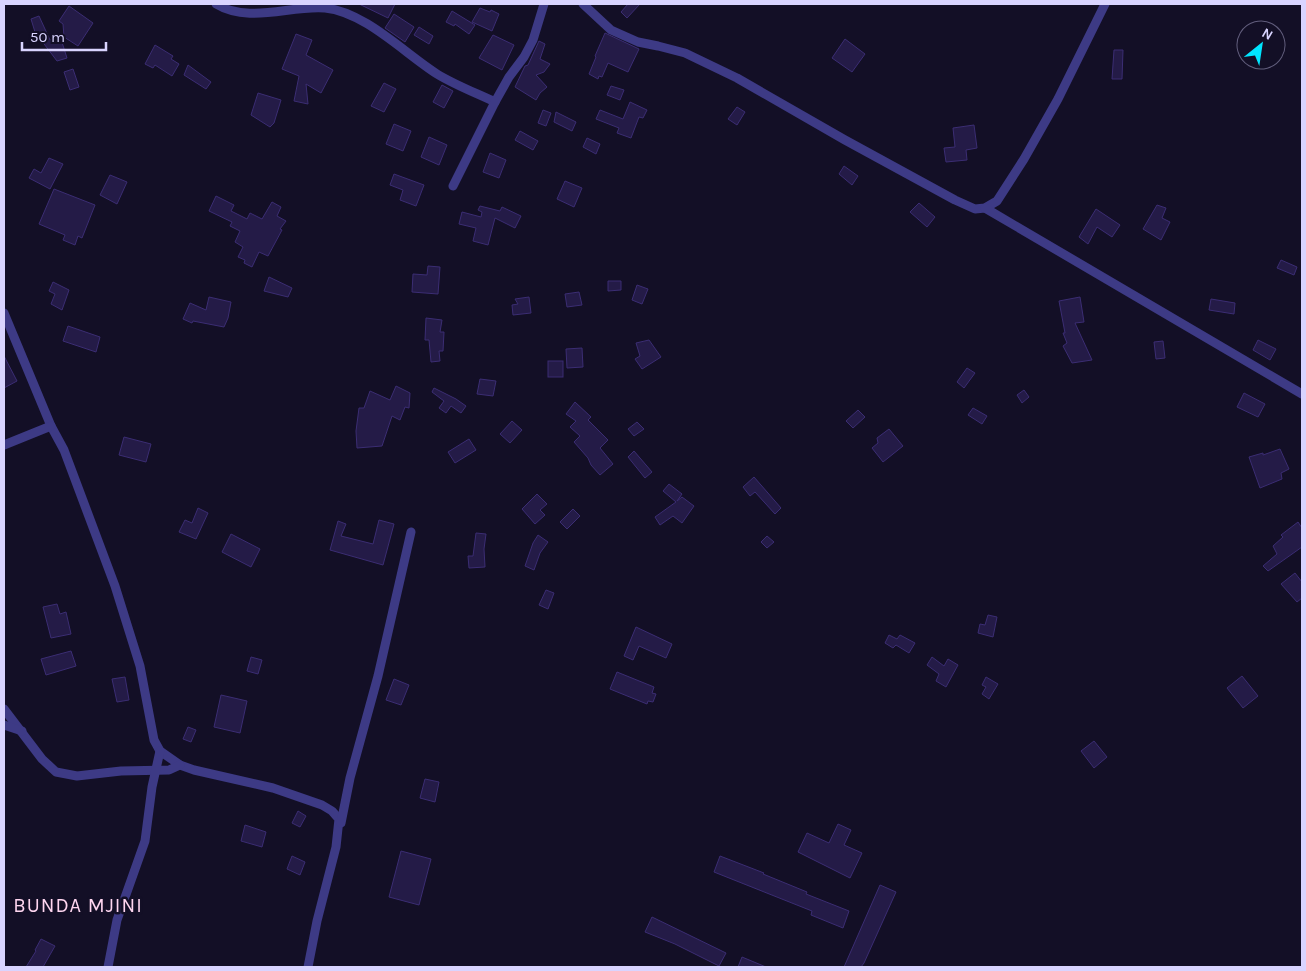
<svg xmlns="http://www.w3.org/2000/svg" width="1306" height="971" font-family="Karla,sans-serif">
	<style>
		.building { fill: #241b47; stroke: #3b2d73 }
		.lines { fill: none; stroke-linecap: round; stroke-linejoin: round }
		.street { stroke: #3d3a85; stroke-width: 9 }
		.labels { text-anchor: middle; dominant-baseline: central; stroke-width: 5; stroke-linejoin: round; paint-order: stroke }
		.quarter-label { font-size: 20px; letter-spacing: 1px; fill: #ffd6f0; stroke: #130f26 }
	</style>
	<rect width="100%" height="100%" fill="#130f26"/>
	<g class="building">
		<polygon points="359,4 395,4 388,18"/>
		<polygon points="628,4 640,4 627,18 621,12"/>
		<polygon points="69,6 93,23 78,46 64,37 63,24 59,21"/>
		<polygon points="480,8 490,12 491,10 499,14 492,31 472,22"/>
		<polygon points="452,11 475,25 469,34 455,24 454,26 446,22"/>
		<polygon points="394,14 414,27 405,42 385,28"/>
		<polygon points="39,16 50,40 60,36 67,58 57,61 35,32 31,19"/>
		<polygon points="419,27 433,36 429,44 414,35"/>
		<polygon points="605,33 639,49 628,72 608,63 602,77 599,76 598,79 589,74 596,57 595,56"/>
		<polygon points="296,34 312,40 306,55 333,70 321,93 306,84 308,104 294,101 299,76 282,69"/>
		<polygon points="493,35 514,45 502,70 479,58"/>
		<polygon points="845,39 865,54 852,72 832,58"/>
		<polygon points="539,41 545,44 540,59 550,64 544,72 536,75 547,87 540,93 536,100 515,87 525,66 528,65"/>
		<polygon points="155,45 173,56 171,59 179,64 172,76 155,65 153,68 145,64"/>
		<polygon points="1114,50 1123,50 1122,79 1112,79"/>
		<polygon points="188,65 211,82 206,89 184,75"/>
		<polygon points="73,69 79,87 70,90 64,72"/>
		<polygon points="384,83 396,89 384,112 371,106"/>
		<polygon points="442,85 453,91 444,108 433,102"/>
		<polygon points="611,86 624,90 620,100 607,95"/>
		<polygon points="258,93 281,100 274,123 270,127 251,115"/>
		<polygon points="630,102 647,110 643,118 639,117 631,138 617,133 619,128 596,119 600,110 623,119"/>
		<polygon points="737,107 745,112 737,125 728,119"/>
		<polygon points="543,110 551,113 546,126 538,123"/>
		<polygon points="556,112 576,122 572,131 554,122"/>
		<polygon points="394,124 411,131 403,151 386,144"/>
		<polygon points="974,125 977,148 966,150 967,160 946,162 944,148 955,147 953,128"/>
		<polygon points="520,131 538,141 533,150 515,140"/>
		<polygon points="429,137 447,145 439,165 421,157"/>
		<polygon points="587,138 600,144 596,154 583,147"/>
		<polygon points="490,153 506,160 499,178 483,172"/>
		<polygon points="49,158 63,164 50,189 29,178 34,169 41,173"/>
		<polygon points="844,166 858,176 852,185 839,174"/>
		<polygon points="394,174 424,185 416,206 400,200 403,190 390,185"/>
		<polygon points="110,175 127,182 117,204 100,195"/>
		<polygon points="565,181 582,188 574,207 557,199"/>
		<polygon points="54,189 95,205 82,238 78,236 75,245 63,240 65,235 39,224"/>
		<polygon points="216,196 234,205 231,211 247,219 250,213 262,219 272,202 281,207 277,216 286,221 280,229 282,230 268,256 259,252 252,267 244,263 245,260 238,257 243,247 235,242 240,231 230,226 232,222 209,211"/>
		<polygon points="919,203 935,217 927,227 910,212"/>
		<polygon points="1157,205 1166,208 1162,218 1170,222 1161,240 1143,229"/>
		<polygon points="480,206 500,211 502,207 521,216 515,228 495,218 488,245 473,241 476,228 459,224 462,212 481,217 482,212 478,210"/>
		<polygon points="1096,209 1120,225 1112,237 1097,227 1088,244 1079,237"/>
		<polygon points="1281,260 1297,267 1294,275 1277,268"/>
		<polygon points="428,266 440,267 438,294 412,292 413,274 427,275"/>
		<polygon points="269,277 292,288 288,297 264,291"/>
		<polygon points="608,281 621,281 621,290 608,291"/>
		<polygon points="53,282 69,290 62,310 51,304 55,294 49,291"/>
		<polygon points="637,285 648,289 642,304 632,300"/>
		<polygon points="579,292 582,305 567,307 565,294"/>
		<polygon points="209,297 231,302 228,318 224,327 193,321 192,323 183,319 190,303 206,310"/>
		<polygon points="529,297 531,313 513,315 512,305 518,304 515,299"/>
		<polygon points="1080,297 1084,322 1075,323 1092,360 1072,363 1063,346 1067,343 1063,333 1065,333 1059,301"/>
		<polygon points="1211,299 1235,303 1234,314 1209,310"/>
		<polygon points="426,318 442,320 440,332 444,332 443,351 439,351 440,361 431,362 429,340 425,340"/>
		<polygon points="68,326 100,337 96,352 63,341"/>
		<polygon points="649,340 661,357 642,369 635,359 640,356 636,343"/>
		<polygon points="1258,340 1276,349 1270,360 1253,350"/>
		<polygon points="1163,341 1165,358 1156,359 1154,342"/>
		<polygon points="582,348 583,367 567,368 566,349"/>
		<polygon points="4,356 17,381 4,388"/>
		<rect x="548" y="361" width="15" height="16"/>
		<polygon points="967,368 975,373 964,388 957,382"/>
		<polygon points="480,379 496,381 493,396 477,394"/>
		<polygon points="396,386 410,393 409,408 405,407 400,420 392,416 382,446 357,448 356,431 359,408 364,408 370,391 390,400"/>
		<polygon points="434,388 456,399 466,406 461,413 451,406 446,413 439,408 444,401 432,392"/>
		<polygon points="1024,390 1029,397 1022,403 1017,395"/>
		<polygon points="1244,393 1265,404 1258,417 1237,407"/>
		<polygon points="575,402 591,417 588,420 608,440 600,448 613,464 600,475 591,465 588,458 574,442 580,436 570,427 576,421 566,414"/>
		<polygon points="973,408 987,416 982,424 968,415"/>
		<polygon points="858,410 865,417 853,428 846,421"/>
		<polygon points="512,421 522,430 510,443 500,434"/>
		<polygon points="637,422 644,429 634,436 628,429"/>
		<polygon points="889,429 903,446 883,462 872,448 878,443 877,438"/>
		<polygon points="124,437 151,444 146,462 119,455"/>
		<polygon points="469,439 476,450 455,463 448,452"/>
		<polygon points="1280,449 1289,469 1281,473 1282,479 1260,488 1249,457 1263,453 1263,455"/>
		<polygon points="634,451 652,472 645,478 628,457"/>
		<polygon points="754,477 781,508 775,514 755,492 750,496 743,487"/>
		<polygon points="669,484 682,494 677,501 682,497 694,506 682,523 673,516 660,525 655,517 676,502 663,491"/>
		<polygon points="537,494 547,504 540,510 545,515 535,524 522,509"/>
		<polygon points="198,508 208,513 196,539 179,532 185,520 192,523"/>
		<polygon points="573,509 580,516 567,529 560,522"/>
		<polygon points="379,520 394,524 383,565 330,550 338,521 346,524 341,536 373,544"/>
		<polygon points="1298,522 1302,528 1302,547 1268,571 1263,566 1277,554 1273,546 1283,537 1281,535"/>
		<polygon points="476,533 486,534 484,549 485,567 469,568 468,556 473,556"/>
		<polygon points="231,534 260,549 251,567 222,552"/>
		<polygon points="538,535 548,542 540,553 534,570 525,566 533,543"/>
		<polygon points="767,536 774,542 767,548 761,542"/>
		<polygon points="1295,573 1302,582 1302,598 1297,602 1281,584"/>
		<polygon points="546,590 554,593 548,609 539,605"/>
		<polygon points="57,604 60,614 66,612 71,634 51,638 43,607"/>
		<polygon points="988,615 997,617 993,637 978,633 980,624 985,625"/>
		<polygon points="636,627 672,644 666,658 639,646 633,660 624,656"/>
		<polygon points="889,635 897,639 900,635 915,643 909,653 896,645 893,648 885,643"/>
		<polygon points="71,651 76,666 46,675 41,659"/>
		<polygon points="251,657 262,660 258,674 247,671"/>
		<polygon points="932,657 944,666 948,659 958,665 946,687 936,681 939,674 927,665"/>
		<polygon points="617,672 654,687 652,693 656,694 653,702 648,701 647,704 610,689"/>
		<polygon points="1242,676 1258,696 1243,708 1227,688"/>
		<polygon points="125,677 129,700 117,702 112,679"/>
		<polygon points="986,677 998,684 989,699 982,694 986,687 982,685"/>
		<polygon points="394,679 409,685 401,705 386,700"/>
		<polygon points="221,695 247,701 240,733 214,727"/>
		<polygon points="188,727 196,730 191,742 183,739"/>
		<polygon points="1094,741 1107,757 1094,768 1081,751"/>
		<polygon points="425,779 439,782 435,802 420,798"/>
		<polygon points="298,811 306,816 300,827 292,823"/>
		<polygon points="838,824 851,830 844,845 862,853 850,878 798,852 807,833 829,843"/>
		<polygon points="245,825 266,832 262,847 241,841"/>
		<polygon points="401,851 431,859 419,905 389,897"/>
		<polygon points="292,856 305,862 300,875 287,869"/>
		<polygon points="720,856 764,873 763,874 807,892 806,894 849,911 843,928 811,915 812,911 714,872"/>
		<polygon points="880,885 896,892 864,963 861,967 844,967"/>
		<polygon points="652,917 726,953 719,966 675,944 645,932"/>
		<polygon points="41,939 55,946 43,967 26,967 36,951 35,950"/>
		<polygon points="742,957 766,967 738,967"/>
	</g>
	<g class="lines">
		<g class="street">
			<path d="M216,4C249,24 290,5 325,8C365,12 404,53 437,74C455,85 476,93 495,102"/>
			<polyline points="583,4 611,30 638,42 658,46 685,53 737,78 845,140 955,200 975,209 985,208 997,201 1024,159 1058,99 1105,4"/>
			<polyline points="453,186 495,102 509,77 524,57 533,40 544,4"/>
			<polyline points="985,208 1302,394"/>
			<polyline points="4,313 51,426 64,450 115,586 140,666 154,740 160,751 180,765 194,770 273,788 322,805 332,811 339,819 336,847 317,921 308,967"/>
			<polyline points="4,445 51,426"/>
			<polyline points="4,709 42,759 56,772 77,776 121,771 169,770 180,765"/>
			<polyline points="4,725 22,731"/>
			<polyline points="341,823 350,778 378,676 411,532"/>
			<polyline points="108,967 117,920 145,841 152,787 160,751"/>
		</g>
	</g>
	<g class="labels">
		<g class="quarter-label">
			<text x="78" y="905">BUNDA MJINI</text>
		</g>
	</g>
	<rect width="1306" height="971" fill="none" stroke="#d9d4ff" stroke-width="10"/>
	<g transform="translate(1261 45) rotate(30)"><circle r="24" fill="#130f26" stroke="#625e7d"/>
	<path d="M0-4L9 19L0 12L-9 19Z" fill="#00e5ff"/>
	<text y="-8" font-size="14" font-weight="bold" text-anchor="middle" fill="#d9d4ff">N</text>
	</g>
	<path d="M22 42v8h84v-8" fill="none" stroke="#d9d4ff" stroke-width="2.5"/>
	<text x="30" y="42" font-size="15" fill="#d9d4ff" stroke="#130f26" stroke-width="4" paint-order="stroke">50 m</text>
</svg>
